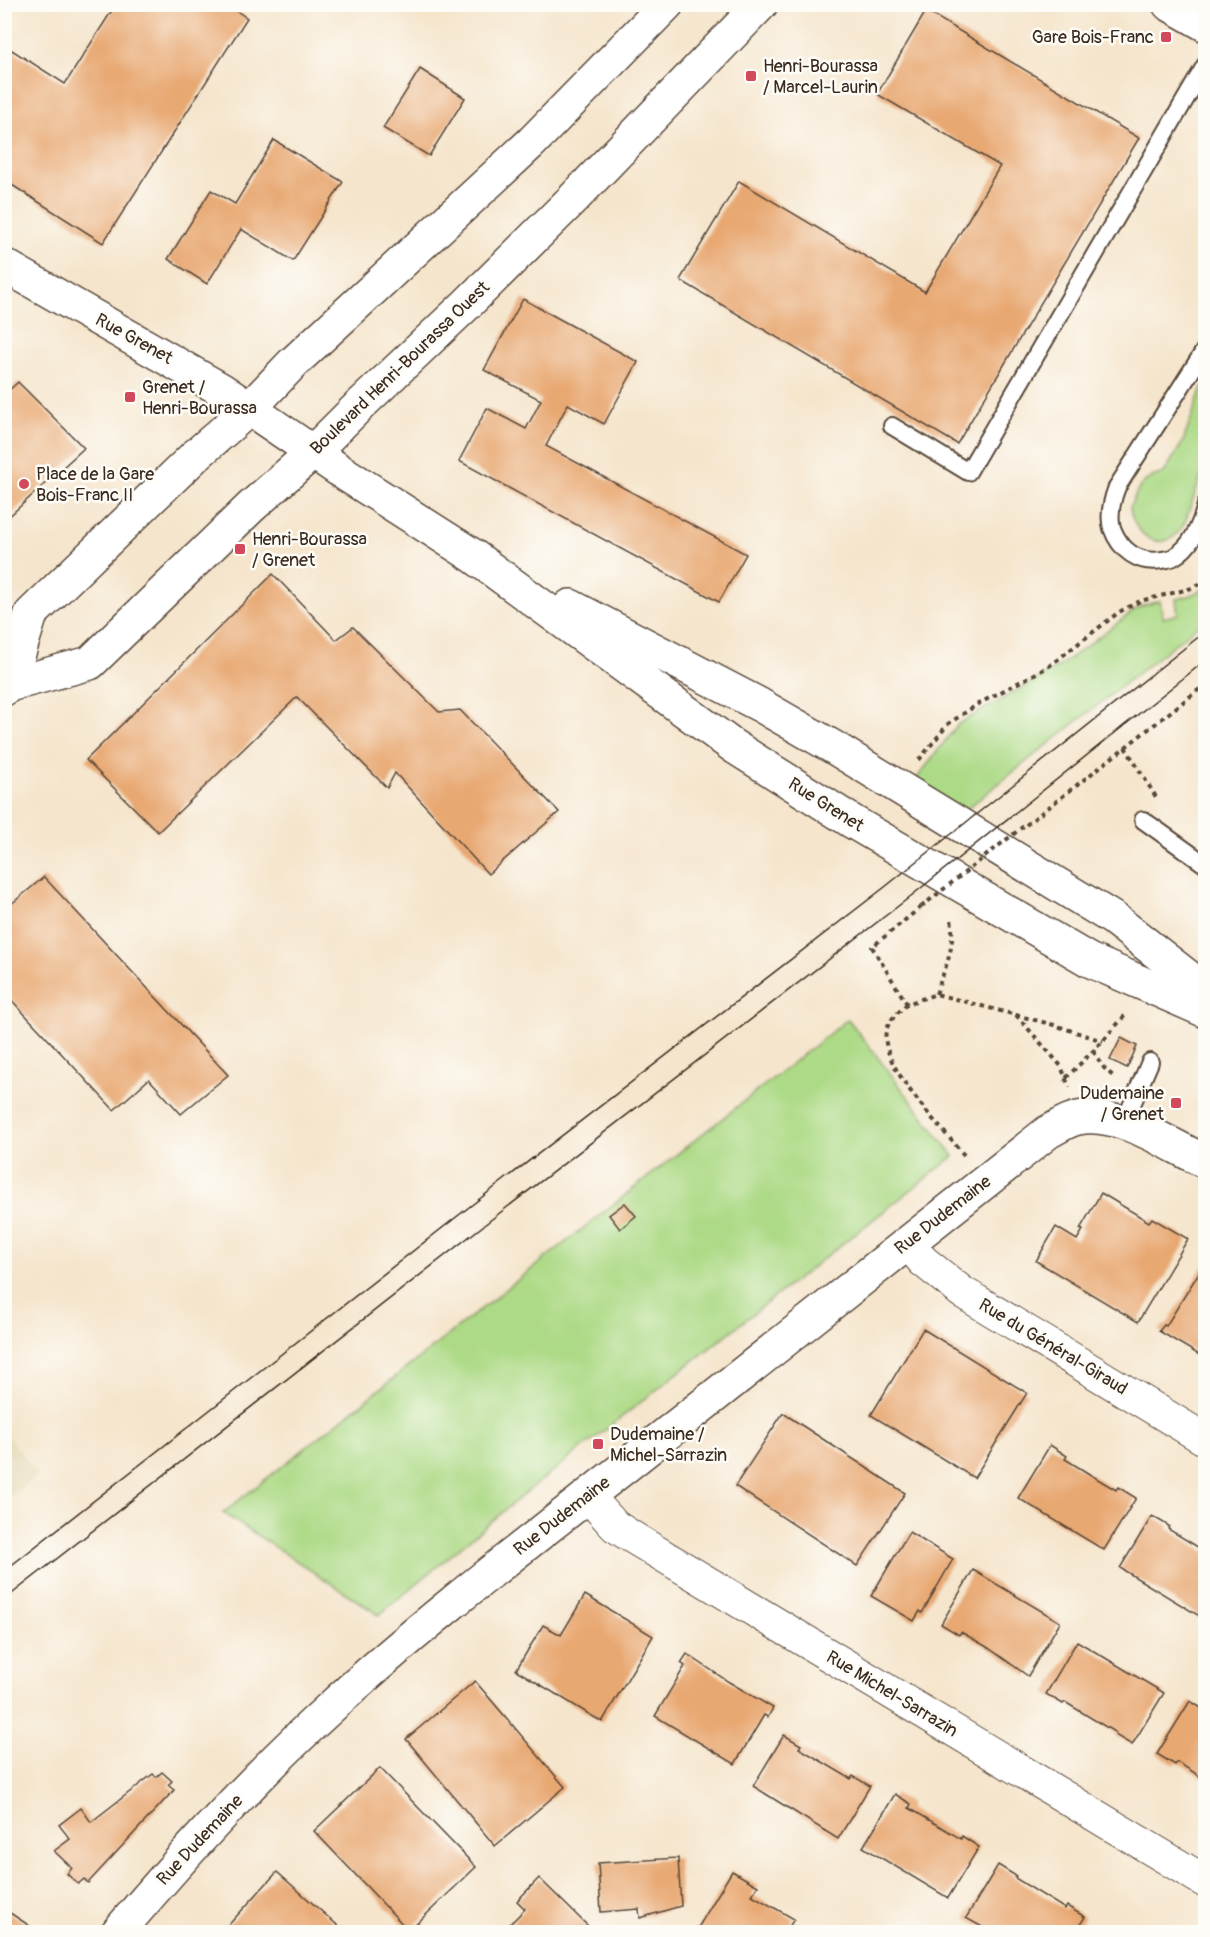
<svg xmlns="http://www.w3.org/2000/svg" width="1210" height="1937" font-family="Pangolin,sans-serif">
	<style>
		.built { fill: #e5dbba }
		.green { fill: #adda86; stroke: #748252; stroke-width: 1.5 }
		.building { fill: #e8a872 }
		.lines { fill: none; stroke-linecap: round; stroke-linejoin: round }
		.lane-casing { stroke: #574638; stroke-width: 20 }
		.street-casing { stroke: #574638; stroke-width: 34 }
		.secondary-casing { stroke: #574638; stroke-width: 36 }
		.primary-casing { stroke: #574638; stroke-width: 36 }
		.path { stroke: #574638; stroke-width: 4; stroke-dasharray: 4.5 4.5; stroke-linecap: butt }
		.lane { stroke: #fff; stroke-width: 16 }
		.street { stroke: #fff; stroke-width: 32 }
		.secondary { stroke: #fff; stroke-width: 33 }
		.primary { stroke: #fff; stroke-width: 33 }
		.tram { stroke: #3b2a1e; stroke-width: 1.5 }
		.path-bridge { stroke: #574638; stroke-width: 4; stroke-dasharray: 4.5 4.5; stroke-linecap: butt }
		.poi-dot { fill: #d1495b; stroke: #fdfcf7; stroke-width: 2 }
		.labels { text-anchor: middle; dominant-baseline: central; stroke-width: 5; stroke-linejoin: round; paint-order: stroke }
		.poi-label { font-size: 18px; fill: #3b2a1e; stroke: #fdfcf7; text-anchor: start }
		.street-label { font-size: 18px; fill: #3b2a1e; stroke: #fdfcf7 }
	</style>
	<rect width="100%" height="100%" fill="#fdfcf7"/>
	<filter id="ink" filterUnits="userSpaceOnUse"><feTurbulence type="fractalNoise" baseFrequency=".0167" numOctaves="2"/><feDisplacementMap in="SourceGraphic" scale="12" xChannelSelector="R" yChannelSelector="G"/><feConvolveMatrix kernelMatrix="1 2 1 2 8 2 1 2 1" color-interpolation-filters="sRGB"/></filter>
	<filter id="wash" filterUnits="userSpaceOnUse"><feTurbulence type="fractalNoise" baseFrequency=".008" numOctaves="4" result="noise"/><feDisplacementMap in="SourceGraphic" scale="24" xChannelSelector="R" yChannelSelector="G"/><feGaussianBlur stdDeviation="1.35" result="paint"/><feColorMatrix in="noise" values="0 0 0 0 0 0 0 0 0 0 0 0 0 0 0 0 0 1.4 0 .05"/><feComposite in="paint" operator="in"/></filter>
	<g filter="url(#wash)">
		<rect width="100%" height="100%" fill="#f5e5cc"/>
		<polygon class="built" points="5,1434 39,1474 5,1501 4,1501"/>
		<g class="green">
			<path d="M1205,386V465L1185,522C1168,557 1134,540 1130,507C1138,487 1143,478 1164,473L1183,442L1202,387Z"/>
			<polygon points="1205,588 1205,620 964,811 914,782 958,724 1058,667 1139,607 1160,601 1163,618 1178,614 1176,599 1189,596"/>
			<polygon points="848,1019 954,1156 524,1494 379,1615 223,1513"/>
		</g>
		<g id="blocks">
			<g class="building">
				<polygon points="116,4 226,4 247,18 103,243 4,180 4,63 12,50 65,84"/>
				<polygon points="926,11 1139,138 957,444 680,280 739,181 925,292 1000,166 877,94"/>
				<polygon points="420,69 465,98 429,156 383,128"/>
				<polygon points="274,140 343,182 293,261 241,229 207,284 168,259 211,190 235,204"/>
				<polygon points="523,299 638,362 604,424 568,404 546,446 746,554 719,602 459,461 487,408 526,429 541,400 484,370"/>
				<polygon points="18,382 84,448 4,521 4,395"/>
				<polygon points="273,574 336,640 353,627 439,712 460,710 559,812 488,874 395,773 387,788 297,697 158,832 86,760"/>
				<polygon points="44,877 228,1075 181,1114 149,1079 114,1110 4,992 4,910"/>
				<polygon points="1121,1038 1137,1046 1127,1068 1110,1060"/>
				<polygon points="1101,1193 1149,1222 1152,1218 1188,1239 1138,1322 1036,1261 1056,1227 1077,1240 1083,1230 1080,1229"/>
				<polygon points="625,1203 636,1216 620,1229 609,1215"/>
				<polygon points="1203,1266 1206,1268 1206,1359 1159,1331 1164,1325 1166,1326"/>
				<polygon points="923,1329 1027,1393 974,1478 871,1415"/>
				<polygon points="783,1413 905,1493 857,1566 735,1486"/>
				<polygon points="1050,1445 1067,1456 1065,1459 1091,1475 1116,1490 1118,1487 1136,1498 1104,1550 1018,1498"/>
				<polygon points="1152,1516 1169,1526 1168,1529 1206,1552 1206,1620 1120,1568"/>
				<polygon points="909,1532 953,1559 922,1613 920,1611 914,1621 871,1596"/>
				<polygon points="973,1570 1060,1622 1028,1676 987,1647 961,1632 959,1635 941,1624"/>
				<polygon points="585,1595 653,1636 602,1722 516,1670 543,1625 561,1635"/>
				<polygon points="1077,1641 1164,1693 1132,1745 1115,1735 1116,1733 1065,1702 1063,1704 1046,1694"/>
				<polygon points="687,1654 729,1682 773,1708 768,1717 764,1715 735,1764 655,1716 685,1666 681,1663"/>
				<polygon points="475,1681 565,1787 495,1846 406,1739"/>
				<polygon points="1190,1701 1206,1711 1206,1780 1177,1762 1175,1765 1157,1754"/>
				<polygon points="784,1735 801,1745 799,1748 851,1779 853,1776 870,1786 838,1839 753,1786"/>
				<polygon points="380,1768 476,1867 409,1931 314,1831"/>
				<polygon points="162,1772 172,1781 168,1785 174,1790 88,1883 84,1879 78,1884 67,1874 72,1868 54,1851 70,1839 59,1825 81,1808 91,1822 153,1774 156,1777"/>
				<polygon points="895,1794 911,1804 909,1808 961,1839 962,1836 979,1847 948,1898 863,1847"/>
				<polygon points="678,1858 681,1906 640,1918 639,1909 601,1912 598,1863"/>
				<polygon points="998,1865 1016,1876 1015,1878 1065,1909 1067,1906 1085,1917 1075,1932 991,1932 966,1918"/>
				<polygon points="732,1871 758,1886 752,1895 794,1919 786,1932 698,1932 696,1931"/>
				<polygon points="277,1872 345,1932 222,1932"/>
				<polygon points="539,1878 594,1932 502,1932 525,1909 517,1901"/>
				<polygon points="4,1909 30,1926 26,1932 4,1932"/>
			</g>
		</g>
	</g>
	<g filter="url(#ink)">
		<use href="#blocks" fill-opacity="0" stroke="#574638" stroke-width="1.5"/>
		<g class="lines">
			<g class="lane-casing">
				<g id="lane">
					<path d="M1206,348L1117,487C1112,500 1108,514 1112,528C1120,550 1138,564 1162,560C1166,559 1172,559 1175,556C1192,546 1201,524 1206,505"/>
					<polyline points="892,426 968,472 1206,64"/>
					<polyline points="1143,820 1206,865"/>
					<polyline points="1124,1123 1150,1062"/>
				</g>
			</g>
			<g class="street-casing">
				<g id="street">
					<polyline points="908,1243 923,1261 962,1292 1206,1440"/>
					<polyline points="588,1496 615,1526 632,1537 1206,1882"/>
				</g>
			</g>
			<g class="secondary-casing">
				<g id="secondary">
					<polyline points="4,265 222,390 342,472 472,555 733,746 853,822 1089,960 1206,1011"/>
					<polyline points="570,606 760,705 833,747 1114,919 1206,991"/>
					<path d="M118,1932C184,1854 254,1777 330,1708C427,1619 532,1540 636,1458C773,1349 910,1240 1048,1132C1058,1127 1067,1120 1078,1118C1120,1110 1169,1145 1206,1162"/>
				</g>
			</g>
			<g class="primary-casing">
				<g id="primary">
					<polyline points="1169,4 1206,25"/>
					<polyline points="9,685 31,614 195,456 249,409 293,363 531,143 667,4"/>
					<polyline points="4,689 9,685 90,663 251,507 313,452 357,408 466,305 572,200 761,4"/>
				</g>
			</g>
			<g class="path">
				<polyline points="1125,747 1156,797"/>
				<polyline points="919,760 948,724 978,704 1048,667 1119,612 1140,601 1189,589 1206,581"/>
				<polyline points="1026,825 1206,684"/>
				<polyline points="921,907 872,947 907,1004 936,994 1054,1025 1103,1041"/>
				<path d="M936,994C945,967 956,948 951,919"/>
				<path d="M907,1004C900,1011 890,1019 887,1028C874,1061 944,1130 964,1155"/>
				<polyline points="1016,1015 1061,1066 1069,1087"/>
				<polyline points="1093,1051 1104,1068 1115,1078"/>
				<polyline points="1066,1078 1103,1041 1127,1013"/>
			</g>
			<use href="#lane" class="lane"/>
			<use href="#street" class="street"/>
			<use href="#secondary" class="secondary"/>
			<use href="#primary" class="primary"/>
			<g class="tram">
				<polyline points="4,1571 473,1204 885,887 1206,631"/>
				<polyline points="4,1600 488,1222 906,900 1206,660"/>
			</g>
			<polyline class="path-bridge" points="921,907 1025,825"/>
		</g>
	</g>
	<g class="poi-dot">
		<rect x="1160" y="31" width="12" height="12" rx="3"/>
		<rect x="745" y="70" width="12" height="12" rx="3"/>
		<rect x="124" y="391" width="12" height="12" rx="3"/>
		<circle cx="24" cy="484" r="6"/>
		<rect x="234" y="543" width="12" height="12" rx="3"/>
		<rect x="1170" y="1097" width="12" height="12" rx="3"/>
		<rect x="592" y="1438" width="12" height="12" rx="3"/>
	</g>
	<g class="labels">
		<g class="poi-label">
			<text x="1154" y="37" text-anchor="end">Gare Bois-Franc</text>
			<text x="763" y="66">Henri-Bourassa<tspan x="763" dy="21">/ Marcel-Laurin</tspan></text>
			<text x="142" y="387">Grenet /<tspan x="142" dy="21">Henri-Bourassa</tspan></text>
			<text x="36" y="474">Place de la Gare<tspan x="36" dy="21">Bois-Franc II</tspan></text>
			<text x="252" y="539">Henri-Bourassa<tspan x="252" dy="21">/ Grenet</tspan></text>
			<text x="1164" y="1093" text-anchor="end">Dudemaine<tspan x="1164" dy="21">/ Grenet</tspan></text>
			<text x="610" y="1434">Dudemaine /<tspan x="610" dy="21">Michel-Sarrazin</tspan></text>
		</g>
		<g class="street-label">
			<text transform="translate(134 339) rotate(29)">Rue Grenet</text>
			<text transform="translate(400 368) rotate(-44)">Boulevard Henri-Bourassa Ouest</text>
			<text transform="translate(826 805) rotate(32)">Rue Grenet</text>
			<text transform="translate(943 1215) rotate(-38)">Rue Dudemaine</text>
			<text transform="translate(1053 1347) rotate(31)">Rue du Général-Giraud</text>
			<text transform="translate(562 1516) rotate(-38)">Rue Dudemaine</text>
			<text transform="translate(892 1694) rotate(31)">Rue Michel-Sarrazin</text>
			<text transform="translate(200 1840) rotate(-47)">Rue Dudemaine</text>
		</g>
	</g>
	<rect width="1210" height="1937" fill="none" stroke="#fdfcf7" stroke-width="24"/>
</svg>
